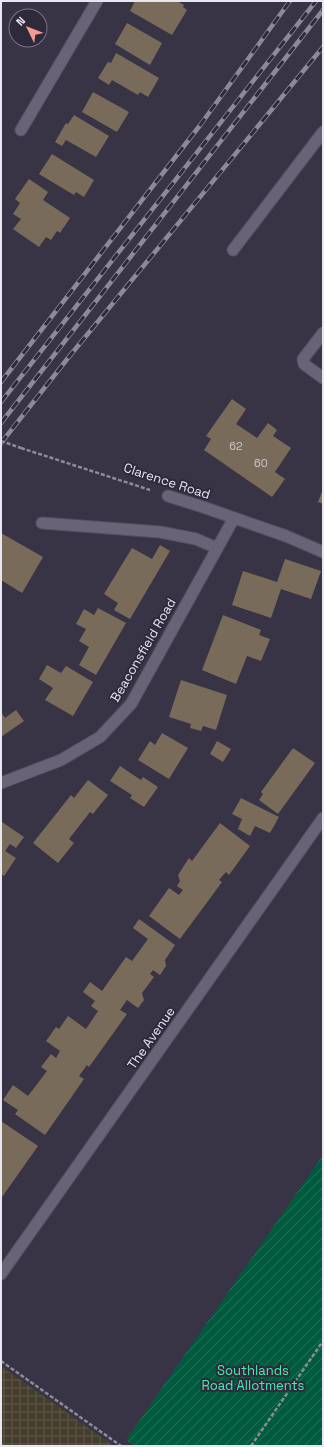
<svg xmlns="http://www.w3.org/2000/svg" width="324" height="1447" font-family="'Space Grotesk',sans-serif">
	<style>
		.industrial { fill: url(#industrial-grid) }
		.garden { fill: url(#garden-furrows) }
		.building { fill: #796b5a }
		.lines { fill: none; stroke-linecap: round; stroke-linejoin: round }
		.service-casing { stroke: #54505e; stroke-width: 13 }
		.minor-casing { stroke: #54505e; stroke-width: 13 }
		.path { stroke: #8e8b99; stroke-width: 2.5; stroke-dasharray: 4 2; stroke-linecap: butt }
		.service { stroke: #686377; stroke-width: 11 }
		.minor { stroke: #686377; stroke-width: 11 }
		.rail-casing { stroke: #8d8a98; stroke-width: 4.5 }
		.rail { stroke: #2e2a3b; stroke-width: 3; stroke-dasharray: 9; stroke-linecap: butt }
		.path-bridge { stroke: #8e8b99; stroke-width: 2.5; stroke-dasharray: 4 2; stroke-linecap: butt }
		.labels { text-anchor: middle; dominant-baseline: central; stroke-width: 4; stroke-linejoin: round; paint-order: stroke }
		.number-label { font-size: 11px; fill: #ccc7cb }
		.street-label { font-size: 13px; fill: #e8e6f1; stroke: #2e2a3b }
		.park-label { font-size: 13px; fill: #4aeab0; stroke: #2e2a3b }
	</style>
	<defs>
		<pattern id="industrial-grid" width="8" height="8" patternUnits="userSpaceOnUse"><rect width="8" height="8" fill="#453e2d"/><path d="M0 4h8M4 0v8" fill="none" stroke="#605a4c"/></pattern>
		<pattern id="garden-furrows" width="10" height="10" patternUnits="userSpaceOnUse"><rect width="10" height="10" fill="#025a3f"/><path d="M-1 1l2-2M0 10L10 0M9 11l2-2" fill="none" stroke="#27725b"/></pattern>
	</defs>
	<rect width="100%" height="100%" fill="#383445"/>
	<polygon class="industrial" points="1,1366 114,1446 1,1446"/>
	<polygon class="garden" points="323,1155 323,1446 134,1446 126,1440"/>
	<g class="building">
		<polygon points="135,1 177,1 184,5 183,7 187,10 172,35 130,11"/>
		<polygon points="127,23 162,43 150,65 115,44"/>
		<polygon points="116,53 159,78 148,97 140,92 138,95 112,80 109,85 98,78 108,62 111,63"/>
		<polygon points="93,92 129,112 117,132 82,112"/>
		<polygon points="74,115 109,136 96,157 66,140 62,146 55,142 66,123 68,124"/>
		<polygon points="52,154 94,180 84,197 76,192 74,195 39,174"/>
		<polygon points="29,179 48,192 43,200 70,218 60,233 57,231 51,240 46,237 39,247 13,229 21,219 13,214 20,203 15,199"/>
		<polygon points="232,399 246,409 236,424 257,438 268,423 277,430 273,436 291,448 275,472 285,479 272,497 204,450 211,439 206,436"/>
		<polygon points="323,489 323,504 318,502"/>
		<polygon points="1,533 43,557 22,593 1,580"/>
		<polygon points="160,545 170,551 130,619 114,610 118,603 104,594 132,548 152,559"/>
		<polygon points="285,559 321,571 311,599 281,589 271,618 232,605 243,571 277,582"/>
		<polygon points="98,608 126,623 96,675 79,665 89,647 79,641 86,629 76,624 84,609 94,615"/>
		<polygon points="223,615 261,630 259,635 270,639 261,661 247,656 236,684 202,670"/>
		<polygon points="47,665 61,673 66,666 93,682 73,716 45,700 53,688 39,679"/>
		<polygon points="181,680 227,695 216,730 203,726 201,731 190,728 191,724 169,717"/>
		<polygon points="16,710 24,721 1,737 1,712 5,718"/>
		<polygon points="162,733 188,748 169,779 138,760 150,741 155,745"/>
		<polygon points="217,741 231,749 223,762 210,754"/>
		<polygon points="293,748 315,763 278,814 259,800 263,794 261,792"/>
		<polygon points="120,766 141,780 143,777 158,787 144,807 130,798 132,795 110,781"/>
		<polygon points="88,780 108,795 93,814 90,812 69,839 74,843 58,863 33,843 71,795 74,798"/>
		<polygon points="241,798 279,817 270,833 255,826 250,836 238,829 242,819 232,814"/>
		<polygon points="2,822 24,837 16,848 10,844 5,851 16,858 4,876 1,874 1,824"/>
		<polygon points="220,823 250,846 229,875 226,872 219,880 222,882 180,939 149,916 169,888 179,895 183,890 177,886 180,881 178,875 189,858 192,861"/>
		<polygon points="139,919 175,945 165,960 166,966 160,975 153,970 150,974 154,977 142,993 144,1000 138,1008 127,1000 120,1010 127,1014 89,1067 87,1065 79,1076 84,1079 45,1135 15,1114 18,1110 3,1100 13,1085 28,1096 47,1071 41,1067 51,1054 56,1058 60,1051 46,1041 56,1027 59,1029 68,1016 86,1029 98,1011 91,1006 95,1001 83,992 90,982 102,991 126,957 132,961 148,939 133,928"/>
		<polygon points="1,1121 38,1146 2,1197 1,1196"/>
	</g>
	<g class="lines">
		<g class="service-casing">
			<g id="service">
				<polyline points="233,250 323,132"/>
				<polyline points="323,333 303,359 304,364 323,378"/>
				<polyline points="42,523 160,532 196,539 217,548"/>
			</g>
		</g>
		<g class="minor-casing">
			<g id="minor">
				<polyline points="21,130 97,1"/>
				<polyline points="168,496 203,507 286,536 323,552"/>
				<polyline points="1,783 61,760 100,737 131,704 234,518"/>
				<polyline points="1,1274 323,818"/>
			</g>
		</g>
		<g class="path">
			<polyline points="21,448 150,490"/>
			<polyline points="1,1361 121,1446"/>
			<polyline points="251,1446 323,1341"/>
		</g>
		<use href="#service" class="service"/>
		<use href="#minor" class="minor"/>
		<g class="rail-casing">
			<g id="rail">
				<polyline points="1,382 201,124 290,1"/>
				<polyline points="1,402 316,1"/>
				<polyline points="1,423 323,10"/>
				<polyline points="1,443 68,358 323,47"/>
			</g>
		</g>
		<use href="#rail" class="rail"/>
		<polyline class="path-bridge" points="1,441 21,448"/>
	</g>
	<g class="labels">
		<g class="number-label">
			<text x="236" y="446">62</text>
			<text x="261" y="463">60</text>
		</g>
		<g class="street-label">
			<text transform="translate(167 481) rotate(18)">Clarence Road</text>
			<text transform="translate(143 650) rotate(-60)">Beaconsfield Road</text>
			<text transform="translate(151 1038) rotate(-55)">The Avenue</text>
		</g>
		<g class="park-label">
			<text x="253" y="1370">Southlands<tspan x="253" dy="15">Road Allotments</tspan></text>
		</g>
	</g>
	<rect width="324" height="1447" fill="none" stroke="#e8e6f1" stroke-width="4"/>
	<g transform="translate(28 28) rotate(313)"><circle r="19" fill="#2e2a3b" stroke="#787584"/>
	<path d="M0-3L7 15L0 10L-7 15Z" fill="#f59c92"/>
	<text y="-6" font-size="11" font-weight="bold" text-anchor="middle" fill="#e8e6f1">N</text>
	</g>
</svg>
